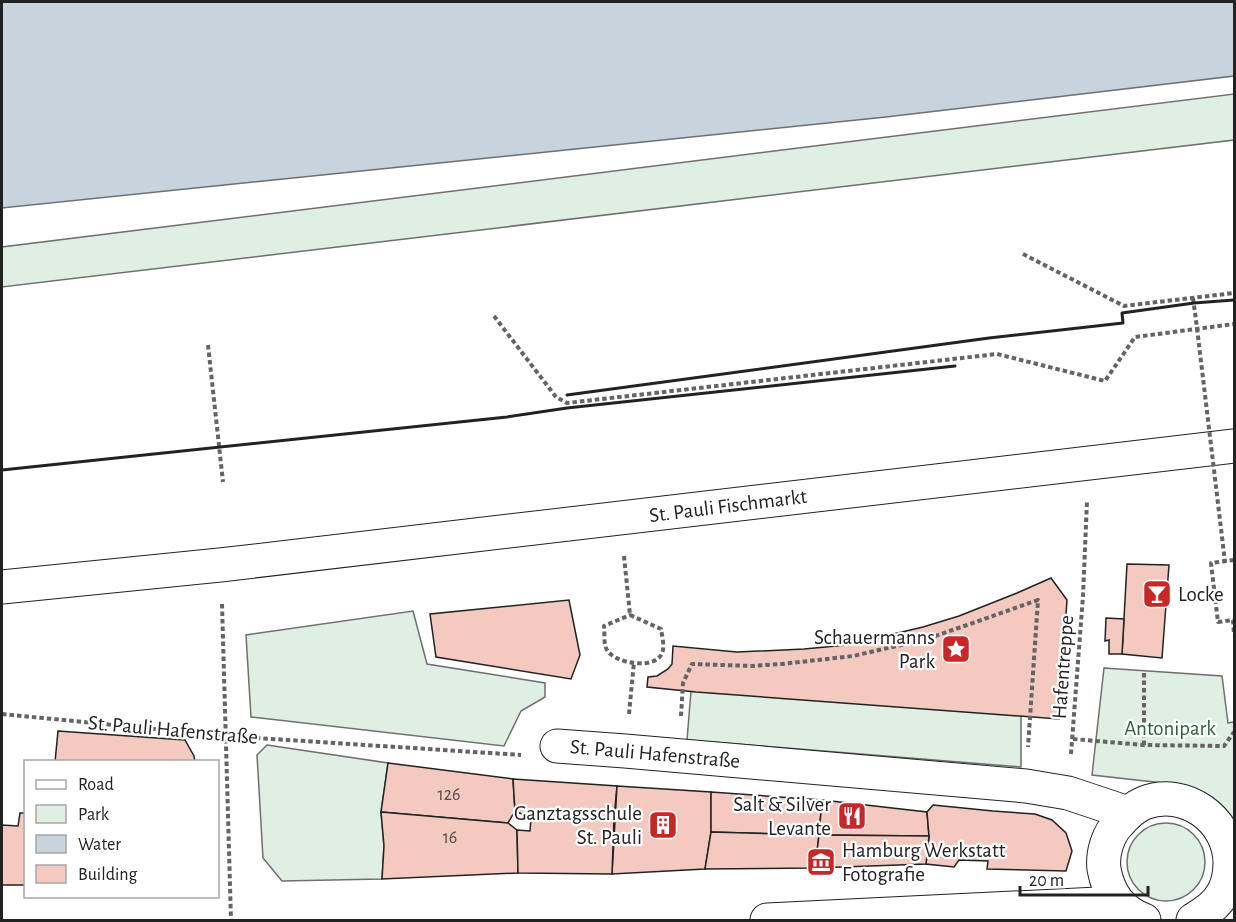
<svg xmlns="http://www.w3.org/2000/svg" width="1236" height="922" font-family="'Alegreya Sans',sans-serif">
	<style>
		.green { fill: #e0efe3; stroke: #6f6f6f; stroke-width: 1.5 }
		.water { fill: #c7d3dd; stroke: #6f6f6f; stroke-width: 1.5 }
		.building { fill: #f3c9c0; stroke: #222; stroke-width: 1.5 }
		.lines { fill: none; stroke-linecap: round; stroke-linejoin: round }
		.minor-casing { stroke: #222; stroke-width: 35 }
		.major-casing { stroke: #222; stroke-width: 35 }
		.path { stroke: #646464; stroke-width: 4; stroke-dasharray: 4.5 3; stroke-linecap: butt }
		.minor { stroke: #fff; stroke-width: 33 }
		.major { stroke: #fff; stroke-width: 33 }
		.path-bridge { stroke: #646464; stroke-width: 4; stroke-dasharray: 4.5 3; stroke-linecap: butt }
		.wall { stroke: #222; stroke-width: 3 }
		.labels { text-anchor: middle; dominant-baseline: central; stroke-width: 4.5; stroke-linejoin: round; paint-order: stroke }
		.number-label { font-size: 18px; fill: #564c4a }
		.street-label { font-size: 21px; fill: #222; stroke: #fff }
		.poi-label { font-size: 21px; fill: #222; stroke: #fff; text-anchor: end }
		.park-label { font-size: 21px; fill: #2f5e38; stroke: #fff }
	</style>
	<rect width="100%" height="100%" fill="#fff"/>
	<g class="green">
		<polygon points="1234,94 1234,140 2,287 2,247"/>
		<polygon points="413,611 427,664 545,683 545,697 521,711 504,746 251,717 246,635"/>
		<polygon points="1104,668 1222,676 1228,723 1234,722 1234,824 1181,785 1092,775"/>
		<polygon points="691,691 1021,700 1021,767 687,740"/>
		<polygon points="267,745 388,763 381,812 384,846 382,879 282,881 263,858 257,755"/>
		<circle cx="1166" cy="862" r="39"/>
	</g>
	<polygon class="water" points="2,2 1234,2 1234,76 886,117 2,208"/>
	<g class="building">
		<polygon points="1127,564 1169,565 1162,658 1122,654"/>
		<polygon points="1051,578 1067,600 1059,719 696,692 647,687 648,677 657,676 668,669 672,664 673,646 737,652 804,649 847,645 923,627 959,616 1017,593"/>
		<polygon points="569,600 580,655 571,679 436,657 430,614"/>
		<polygon points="1106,618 1124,619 1122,654 1109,654 1109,640 1105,641"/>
		<polygon points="58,731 185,740 194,756 195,762 55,762"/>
		<polygon points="388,763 513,779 515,811 508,823 381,812"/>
		<polygon points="513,779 617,786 614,818 531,818 515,811"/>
		<polygon points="617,786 711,792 711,832 705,869 612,874"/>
		<polygon points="711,792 822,800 819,835 711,832"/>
		<polygon points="822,800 927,812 929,836 819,835"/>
		<polygon points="933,805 993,811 1035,814 1052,820 1066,833 1072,851 1066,871 987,869 988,861 959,860 954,867 926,864 929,836 927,812"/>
		<polygon points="381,812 508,823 517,830 518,873 382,879 384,846"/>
		<polygon points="20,813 26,813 26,885 2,885 2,825 18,826"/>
		<polygon points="531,818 614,818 612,874 518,873 517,830 530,831"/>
		<polygon points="711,832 819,835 815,868 705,869"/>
		<polygon points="819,835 929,836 926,864 815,868"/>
	</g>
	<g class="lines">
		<g class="minor-casing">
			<g id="minor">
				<polyline points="557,746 625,751 1026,786 1068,793 1128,813"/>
				<polyline points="767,920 1118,903"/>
				<path d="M1144,920C1121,912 1108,892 1104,869C1102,853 1108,834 1119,823C1126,815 1134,807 1144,803C1185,787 1230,820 1230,863C1230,873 1228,884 1223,893C1216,906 1204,913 1193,920"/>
			</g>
		</g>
		<g class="major-casing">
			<polyline id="major" points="2,587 220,565 1234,446"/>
		</g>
		<g class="path">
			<polyline points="1023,254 1124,306 1234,293"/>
			<polyline points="1193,298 1197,328"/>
			<polyline points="494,316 556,397 567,403 997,354 1105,381 1135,337 1234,324"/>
			<polyline points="208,345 223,482"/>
			<polyline points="624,556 630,615"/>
			<polyline points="1234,560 1211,563 1218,622 1234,620"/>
			<polyline points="222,604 231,920"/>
			<path d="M630,615L661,629C662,636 665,646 662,653C656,670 615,664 607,650C603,643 605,633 604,626Z"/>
			<polyline points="1233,620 1234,635"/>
			<polyline points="2,714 226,736 521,755"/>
			<polyline points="629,714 634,662"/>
			<polyline points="681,716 683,683 692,664 752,666 782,664 853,656 927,639 1038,600 1028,747"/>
			<polyline points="1073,739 1144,745 1224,746 1234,732"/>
			<polyline points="1144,745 1144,671"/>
			<polyline points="1071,754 1083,596 1087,501"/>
		</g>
		<use href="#minor" class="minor"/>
		<use href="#major" class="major"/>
		<polyline class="path-bridge" points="1197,328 1225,562"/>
		<g class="wall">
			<polyline points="567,395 989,338 1123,323 1122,313 1194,303 1234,300"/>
			<polyline points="2,470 507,417 567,408 955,366"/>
		</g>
	</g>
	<defs>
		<g id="bar-square" transform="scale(1.5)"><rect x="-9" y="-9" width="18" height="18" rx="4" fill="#c62828" stroke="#fff"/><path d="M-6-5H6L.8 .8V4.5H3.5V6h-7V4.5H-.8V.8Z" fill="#fff"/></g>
		<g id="sight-square" transform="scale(1.5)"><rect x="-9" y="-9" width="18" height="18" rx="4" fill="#c62828" stroke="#fff"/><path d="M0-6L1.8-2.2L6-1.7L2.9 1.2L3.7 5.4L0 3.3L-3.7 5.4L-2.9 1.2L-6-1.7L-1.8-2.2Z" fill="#fff"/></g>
		<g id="restaurant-square" transform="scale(1.5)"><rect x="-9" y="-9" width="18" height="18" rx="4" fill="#c62828" stroke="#fff"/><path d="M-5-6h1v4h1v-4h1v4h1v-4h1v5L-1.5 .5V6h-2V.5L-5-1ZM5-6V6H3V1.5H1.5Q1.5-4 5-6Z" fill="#fff"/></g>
		<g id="building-square" transform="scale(1.5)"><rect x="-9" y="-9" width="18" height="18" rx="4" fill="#c62828" stroke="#fff"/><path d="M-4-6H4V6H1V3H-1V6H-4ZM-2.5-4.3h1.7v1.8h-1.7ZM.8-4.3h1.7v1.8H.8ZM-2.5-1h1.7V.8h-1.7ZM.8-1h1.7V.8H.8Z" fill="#fff"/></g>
		<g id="museum-square" transform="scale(1.5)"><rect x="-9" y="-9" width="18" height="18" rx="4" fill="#c62828" stroke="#fff"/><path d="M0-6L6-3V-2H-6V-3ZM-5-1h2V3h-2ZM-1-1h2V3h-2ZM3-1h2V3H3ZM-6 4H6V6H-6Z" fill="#fff"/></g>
	</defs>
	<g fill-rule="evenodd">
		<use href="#bar-square" x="1157" y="594"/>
		<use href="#sight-square" x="956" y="649"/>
		<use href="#restaurant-square" x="852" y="816"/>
		<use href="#building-square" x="663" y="825"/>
		<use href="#museum-square" x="821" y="862"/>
	</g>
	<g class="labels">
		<g class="number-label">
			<text x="449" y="795">126</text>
			<text x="450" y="838">16</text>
		</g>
		<g class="street-label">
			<text transform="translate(728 506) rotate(-7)">St. Pauli Fischmarkt</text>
			<text transform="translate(1063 667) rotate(-86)">Hafentreppe</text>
			<text transform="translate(173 730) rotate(5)">St. Pauli Hafenstraße</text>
			<text transform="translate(655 754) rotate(5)">St. Pauli Hafenstraße</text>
		</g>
		<g class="poi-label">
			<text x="1178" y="594" text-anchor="start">Locke</text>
			<text x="935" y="637">Schauermanns<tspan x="935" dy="24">Park</tspan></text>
			<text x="831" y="804">Salt &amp; Silver<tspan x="831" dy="24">Levante</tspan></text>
			<text x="642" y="813">Ganztagsschule<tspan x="642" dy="24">St. Pauli</tspan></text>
			<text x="842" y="850" text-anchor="start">Hamburg Werkstatt<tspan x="842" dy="24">Fotografie</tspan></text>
		</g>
		<g class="park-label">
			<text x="1170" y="728">Antonipark</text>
		</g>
	</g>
	<rect width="1236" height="922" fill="none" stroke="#222222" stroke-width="6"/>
	<rect x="24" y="760" width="195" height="138" fill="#ffffff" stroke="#a7a7a7" stroke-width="1.5"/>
	<rect x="36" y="780" width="30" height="9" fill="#ffffff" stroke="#a7a7a7" stroke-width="1.5"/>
	<text x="78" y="790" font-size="18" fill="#222222">Road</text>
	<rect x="36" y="805" width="30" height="18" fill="#e0efe3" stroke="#a7a7a7" stroke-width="1.5"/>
	<text x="78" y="820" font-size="18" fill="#222222">Park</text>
	<rect x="36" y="835" width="30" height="18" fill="#c7d3dd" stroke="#a7a7a7" stroke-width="1.5"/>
	<text x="78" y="850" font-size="18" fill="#222222">Water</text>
	<rect x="36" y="865" width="30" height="18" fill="#f3c9c0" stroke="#a7a7a7" stroke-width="1.5"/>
	<text x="78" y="880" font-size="18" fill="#222222">Building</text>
	<path d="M1020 886v9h128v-9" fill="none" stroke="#222222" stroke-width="3"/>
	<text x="1029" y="886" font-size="18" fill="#222222" stroke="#ffffff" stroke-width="4.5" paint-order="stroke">20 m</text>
</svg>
